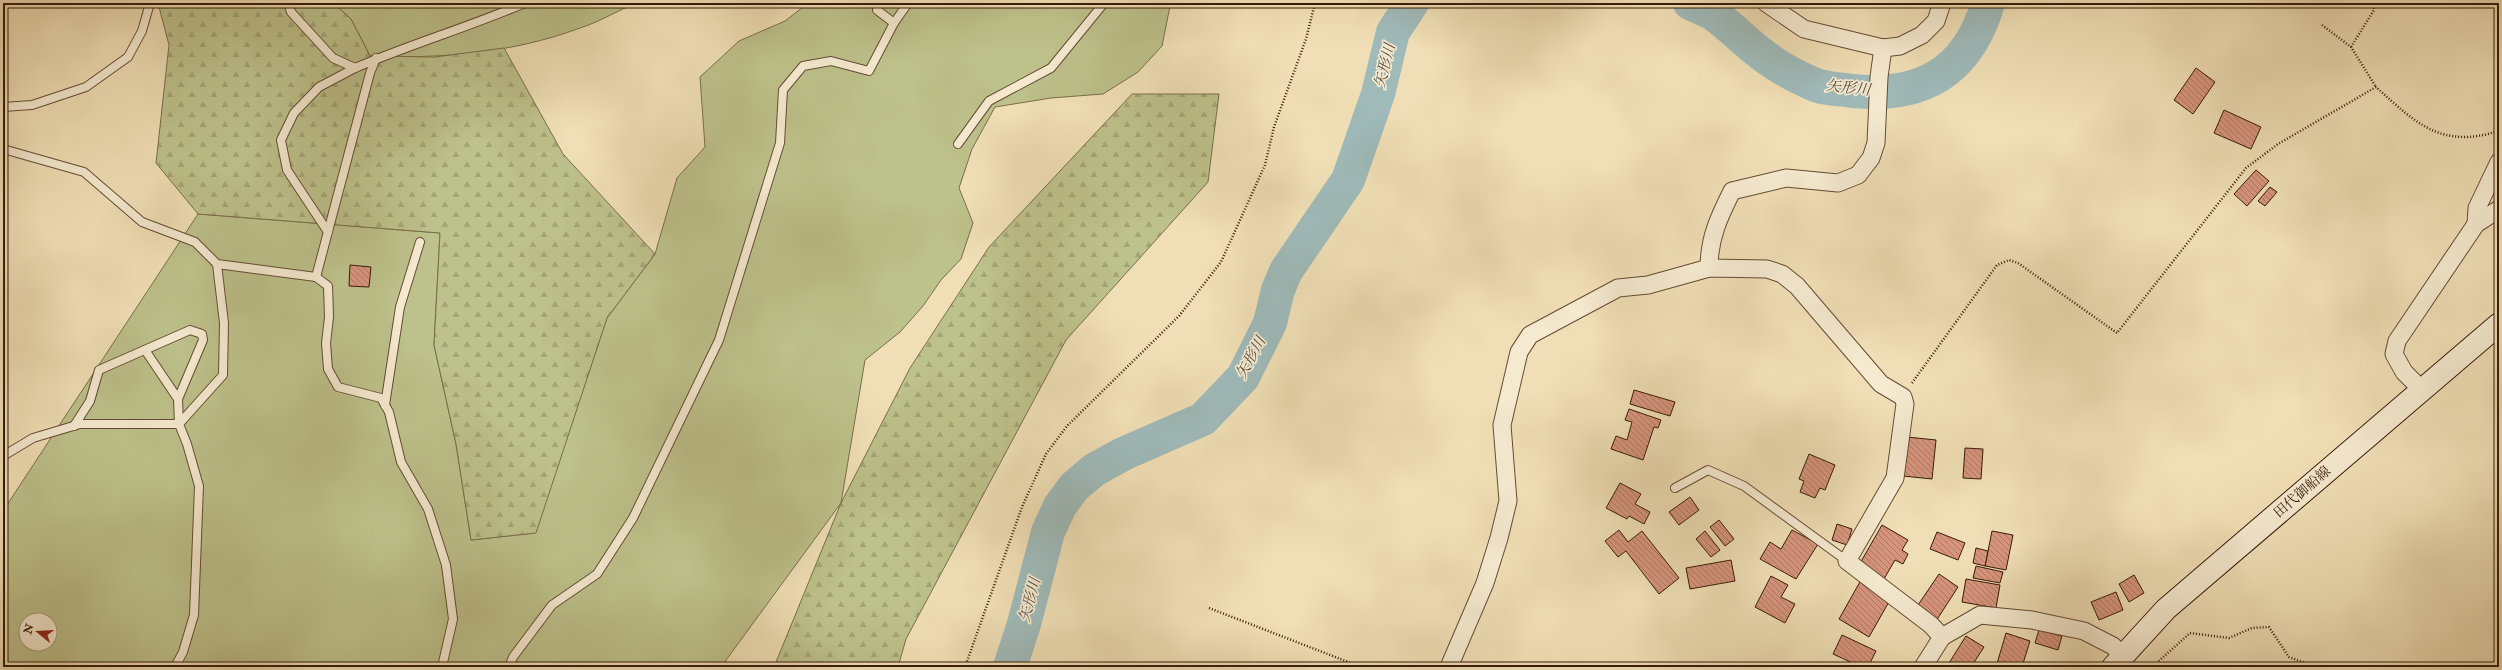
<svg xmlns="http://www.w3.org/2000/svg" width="2502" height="670" font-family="'IM FELL Double Pica','Noto Serif JP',serif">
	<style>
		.green { fill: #bdc18b; stroke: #7a6e4a; fill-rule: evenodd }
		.forest { fill: url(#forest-firs); stroke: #7a6e4a }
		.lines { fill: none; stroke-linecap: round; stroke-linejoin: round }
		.river { stroke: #9fbab9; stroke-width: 34 }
		.building { fill: url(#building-back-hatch); stroke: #371a09 }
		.lane-casing { stroke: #654b34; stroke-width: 10 }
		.street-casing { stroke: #654b34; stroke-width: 19 }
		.secondary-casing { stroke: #371a09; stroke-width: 24 }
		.path { stroke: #371a09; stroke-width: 2.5; stroke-dasharray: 1 2; stroke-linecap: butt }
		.lane { stroke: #f5ead0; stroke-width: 8 }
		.street { stroke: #f5ead0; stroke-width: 17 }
		.secondary { stroke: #f5ead0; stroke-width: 22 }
		.labels { text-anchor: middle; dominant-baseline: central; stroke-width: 3.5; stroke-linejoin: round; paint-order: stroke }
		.street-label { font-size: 14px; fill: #371a09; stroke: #f5ead0 }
		.water-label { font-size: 15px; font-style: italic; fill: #564a3e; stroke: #f5ead0 }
	</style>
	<defs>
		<pattern id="forest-firs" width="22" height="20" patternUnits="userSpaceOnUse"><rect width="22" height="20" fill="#bdc18b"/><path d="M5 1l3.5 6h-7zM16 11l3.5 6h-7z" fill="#a3a577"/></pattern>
		<pattern id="building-back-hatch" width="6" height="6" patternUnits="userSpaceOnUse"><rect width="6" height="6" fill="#d7957e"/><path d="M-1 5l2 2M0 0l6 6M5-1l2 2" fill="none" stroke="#af7965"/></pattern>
	</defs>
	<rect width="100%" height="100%" fill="#f0dfb6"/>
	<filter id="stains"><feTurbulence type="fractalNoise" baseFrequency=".005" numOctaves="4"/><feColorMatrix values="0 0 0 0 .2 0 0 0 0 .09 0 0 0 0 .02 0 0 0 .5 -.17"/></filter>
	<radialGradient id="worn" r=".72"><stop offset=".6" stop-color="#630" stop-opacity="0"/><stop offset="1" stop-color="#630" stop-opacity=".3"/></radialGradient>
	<g class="green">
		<path d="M333,3H636C617,11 599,22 580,28C513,53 440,59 370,56L351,19Z"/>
		<path d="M808,3H1168L1170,6L1162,46L1138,72L1103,94L1051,98L995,107L972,149L959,188L973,223L961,259L941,280L923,306L900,332L865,360L841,503L721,667H3V511L198,214L440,233L434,345L456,444L471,540L535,533L607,318L655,254L677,178L705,147L700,77L739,41L785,21ZM26,620H50V644H26Z"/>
	</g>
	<g class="forest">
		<polygon points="158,3 333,3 351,19 370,56 435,57 504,48 563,154 655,254 607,318 536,533 471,540 456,444 434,345 440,233 198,214 156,163 169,45"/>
		<polygon points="1132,94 1219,94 1208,182 1066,340 906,639 898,667 774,667 841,503 910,368 989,247"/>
	</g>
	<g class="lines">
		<g class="river">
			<path d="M1690,3C1698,7 1707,10 1715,15C1734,29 1751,48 1771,61C1783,70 1798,77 1811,83C1822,89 1840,89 1853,91C1923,98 1968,71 1988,3"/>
			<polyline points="1010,667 1024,624 1048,532 1060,506 1074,487 1094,470 1123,454 1203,419 1243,377 1270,323 1278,290 1286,271 1348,180 1378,94 1393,32 1412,3"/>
		</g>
	</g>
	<g class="building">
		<polygon points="2196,68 2215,82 2193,114 2174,100"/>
		<polygon points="2224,110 2261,127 2251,149 2214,133"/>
		<polygon points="2256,170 2269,181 2247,206 2234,194"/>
		<polygon points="2270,187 2277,192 2265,206 2258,201"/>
		<polygon points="350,265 371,267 369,287 349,286"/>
		<polygon points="1634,390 1675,402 1670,416 1630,404"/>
		<polygon points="1629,409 1661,420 1658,428 1654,427 1643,460 1611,449 1616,436 1627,440 1632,422 1625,420"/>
		<polygon points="1907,437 1936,440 1932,479 1903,476"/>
		<polygon points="1965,448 1983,449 1981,479 1963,478"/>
		<polygon points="1809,454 1835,465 1825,490 1820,488 1815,498 1800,492 1804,481 1799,479"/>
		<polygon points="1620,483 1641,494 1635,504 1650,512 1644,524 1629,516 1627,519 1606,508"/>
		<polygon points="1690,497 1699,510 1679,525 1669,512"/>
		<polygon points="1719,520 1734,539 1725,546 1710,527"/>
		<polygon points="1837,524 1852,529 1847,545 1832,540"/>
		<polygon points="1882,525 1908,540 1902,550 1908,554 1903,564 1895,560 1884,579 1859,565"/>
		<polygon points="1619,530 1628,542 1642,531 1679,578 1659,594 1626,551 1618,557 1605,541"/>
		<polygon points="1792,530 1818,544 1796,579 1760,559 1770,542 1781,549"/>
		<polygon points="1705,531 1720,550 1711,557 1696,539"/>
		<polygon points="1992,531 2013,535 2006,570 1985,566"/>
		<polygon points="1937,532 1965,543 1958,560 1930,549"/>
		<polygon points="1976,548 1988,551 1985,566 1973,563"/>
		<polygon points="1731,560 1735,581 1690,589 1686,568"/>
		<polygon points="1976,566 2003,572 2000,583 1973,578"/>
		<polygon points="1939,574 1958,587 1936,621 1916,608"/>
		<polygon points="2134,575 2144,593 2129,602 2119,584"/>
		<polygon points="1771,576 1788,585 1781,597 1795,604 1785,623 1755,607"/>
		<polygon points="1966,579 2000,585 1996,608 1962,602"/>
		<polygon points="1861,580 1890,600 1869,637 1839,619"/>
		<polygon points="2116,592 2123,610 2099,620 2091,602"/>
		<polygon points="2039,630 2062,636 2058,650 2035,643"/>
		<polygon points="2006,633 2030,641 2022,667 1996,667"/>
		<polygon points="1842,635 1876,651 1868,667 1861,667 1833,654"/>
		<polygon points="1966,636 1984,647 1971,667 1955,667 1949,663"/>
	</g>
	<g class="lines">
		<g class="lane-casing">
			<g id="lane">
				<polyline points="188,3 197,3"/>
				<path d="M288,3L291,12L333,58L355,68C411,44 469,27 525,3"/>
				<polyline points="879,3 877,10 894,23 908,3"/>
				<polyline points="3,107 32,105 86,87 128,57 142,31 150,3"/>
				<polyline points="958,144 989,101 1051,68 1104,3"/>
				<polyline points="3,149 84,172 142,222 195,242 217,264"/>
				<polyline points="328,232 287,170 281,140 294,113 319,87 355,68"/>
				<polyline points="316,277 328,286 329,317 326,343 328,369 338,387 381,398 389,412 401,462 428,509 446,565 453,619 442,667"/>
				<polyline points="145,350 178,399"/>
				<polyline points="385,405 400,307 420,242"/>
				<polyline points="74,426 90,401 99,370 190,330 202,334 203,340 178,399 179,424 187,444 199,486 194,615 183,652 175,667"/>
				<polyline points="3,456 33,438 80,424 179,424 223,375 224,323 217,264 316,277 370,73 376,58"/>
				<polyline points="1675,488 1708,470 1744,486 1847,561"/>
				<polyline points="509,667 513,657 552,605 597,574 633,518 719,340 780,143 783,90 803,66 831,61 869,71 894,23"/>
			</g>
		</g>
		<g class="street-casing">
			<g id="street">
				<polyline points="1766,3 1804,29 1883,48 1900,46 1922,35 1936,21 1942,3"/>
				<polyline points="2476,224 2477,208 2499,162"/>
				<path d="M1709,268C1709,238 1719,217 1732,191L1786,178L1838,183L1858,175L1871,158L1876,143L1879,77L1883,48"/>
				<polyline points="2421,389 2404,372 2394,354 2397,341 2476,224 2499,209"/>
				<polyline points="1449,667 1485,583 1499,538 1508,501 1502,425 1519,352 1530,335 1618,288 1648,285 1709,268 1767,269 1782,274 1797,286 1881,384 1903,397 1905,404 1895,478 1847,561 1931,625 1942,637"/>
				<polyline points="1923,667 1942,637 1980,615 2032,620 2084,631 2113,646 2122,654"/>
			</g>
		</g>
		<g class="secondary-casing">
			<polyline id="secondary" points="2113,667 2166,609 2499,324"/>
		</g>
		<g class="path">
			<polyline points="2322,25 2351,47 2376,87"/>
			<polyline points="2351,47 2374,10 2373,3"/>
			<path d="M1912,383L1997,265L2009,260L2018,263L2117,333L2246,168L2278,144L2376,87C2417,124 2441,149 2499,131"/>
			<polyline points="1209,608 1361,667"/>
			<polyline points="965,667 1022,507 1046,454 1067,426 1179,316 1221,262 1265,165 1274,127 1306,39 1315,3"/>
			<polyline points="2152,667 2190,633 2229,638 2252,628 2269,627 2289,657 2316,667"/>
		</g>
		<use href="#lane" class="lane"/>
		<use href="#street" class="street"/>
		<use href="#secondary" class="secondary"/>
	</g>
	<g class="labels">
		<g class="street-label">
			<text transform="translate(2302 492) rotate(-41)">田代御船線</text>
		</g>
		<g class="water-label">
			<text transform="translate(1385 66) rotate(-76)">矢形川</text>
			<text transform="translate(1848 88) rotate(6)">矢形川</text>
			<text transform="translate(1251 358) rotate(-61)">矢形川</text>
			<text transform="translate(1030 600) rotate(-75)">矢形川</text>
		</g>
	</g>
	<rect width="2502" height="670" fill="none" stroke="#f0dfb6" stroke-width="16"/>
	<rect x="4" y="4" width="2494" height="662" fill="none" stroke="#371a09" stroke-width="2"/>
	<rect x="8" y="8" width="2486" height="654" fill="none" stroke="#371a09"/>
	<g transform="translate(38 632) rotate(288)"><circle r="19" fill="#f5ead0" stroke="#a99780"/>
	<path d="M0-3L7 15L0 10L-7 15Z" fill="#8f2418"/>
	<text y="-6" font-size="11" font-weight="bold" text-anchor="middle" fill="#371a09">N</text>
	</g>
	<rect width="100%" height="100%" filter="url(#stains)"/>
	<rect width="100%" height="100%" fill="url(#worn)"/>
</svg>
